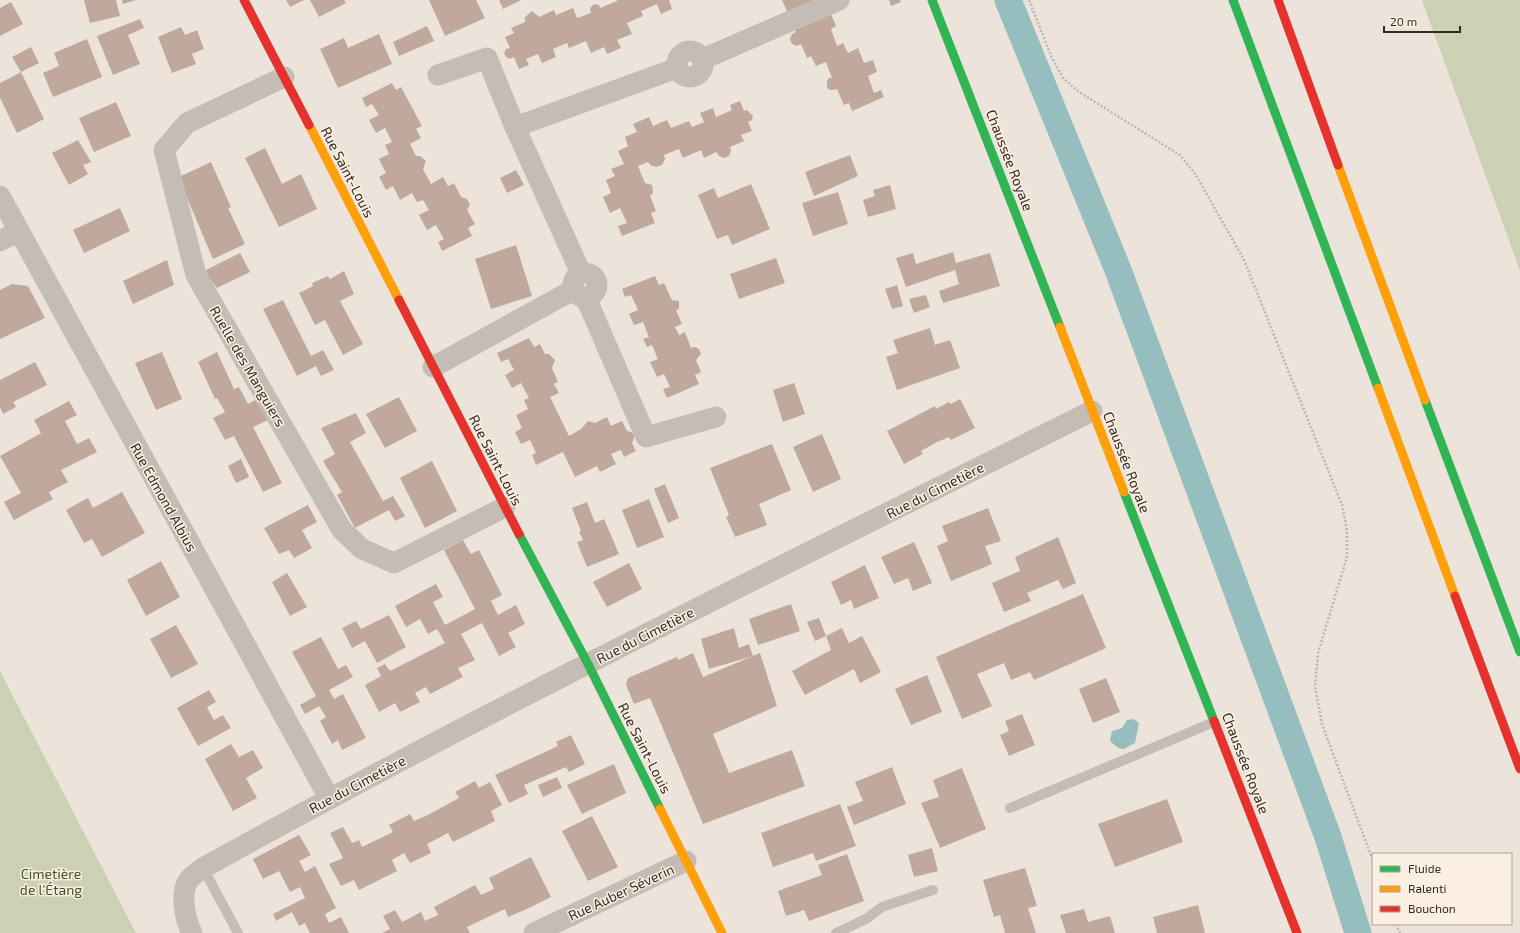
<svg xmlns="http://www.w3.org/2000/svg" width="1520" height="933" font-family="'Exo 2',sans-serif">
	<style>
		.green { fill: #ccd1b4 }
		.water { fill: #97bebe }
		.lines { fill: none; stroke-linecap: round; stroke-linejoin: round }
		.canal { stroke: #97bebe; stroke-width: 27 }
		.building { fill: #c1a89c }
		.path { stroke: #bdb5ae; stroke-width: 2.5; stroke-dasharray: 2 2; stroke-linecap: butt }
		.lane { stroke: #c4bdb6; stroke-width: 10 }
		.street { stroke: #c4bdb6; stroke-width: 21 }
		.fast { stroke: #30b455; stroke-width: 9 }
		.slow { stroke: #ff9f0a; stroke-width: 9 }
		.jam { stroke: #e5322d; stroke-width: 9 }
		.labels { text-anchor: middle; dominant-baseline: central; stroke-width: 3; stroke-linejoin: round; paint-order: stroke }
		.street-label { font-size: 14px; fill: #342a24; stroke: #faefe1 }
		.park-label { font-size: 14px; fill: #425426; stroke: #faefe1 }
	</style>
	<rect width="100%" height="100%" fill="#ece4db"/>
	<g class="green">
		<polygon points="1422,0 1520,0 1520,271"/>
		<polygon points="0,671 136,933 0,933"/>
	</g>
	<polygon class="water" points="1133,719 1139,723 1135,743 1124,749 1118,748 1110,741 1112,731 1122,728 1127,720"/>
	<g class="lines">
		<polyline class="canal" points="1008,0 1118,270 1328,837 1358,933"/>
	</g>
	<g class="building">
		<polygon points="84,0 116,0 120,16 90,23"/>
		<polygon points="122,0 136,0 123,4"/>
		<polygon points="286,0 304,0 290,7"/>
		<polygon points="310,0 344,0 346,3 319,17"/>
		<polygon points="429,0 476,0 485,18 445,36"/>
		<polygon points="499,0 521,0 503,9"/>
		<polygon points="617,0 669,0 672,9 661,14 657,4 641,11 643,16 627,23 632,34 617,40 621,48 607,54 604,47 591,53 586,41 569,48 567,43 553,49 556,57 542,63 538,54 526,59 529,65 519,69 514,57 510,59 506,57 504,53 506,49 510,48 505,37 514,33 511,28 525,22 525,17 532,11 539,17 554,10 556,15 573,8 577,18 591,13 590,8 594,4 599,5 600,8 617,1"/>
		<polygon points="782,0 825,0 836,26 831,29 837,46 843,43 848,53 858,48 864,63 873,60 877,72 868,76 874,93 881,90 884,97 852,111 849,103 844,105 837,89 831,90 827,88 827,81 829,78 832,78 826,62 816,66 811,56 807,58 801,44 797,46 792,44 790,39 792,34 796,32"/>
		<polygon points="889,0 900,0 901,2 891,6"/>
		<polygon points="11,2 23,24 0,36 0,8"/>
		<polygon points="140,19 144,28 128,35 140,64 113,75 97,36"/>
		<polygon points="427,26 434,41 399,56 393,42"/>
		<polygon points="181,27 185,35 197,30 204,49 192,54 196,64 172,73 158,37"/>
		<polygon points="379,34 392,64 338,88 320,49 344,38 348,48"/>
		<polygon points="87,39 102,77 53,97 43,73 59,66 54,53"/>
		<polygon points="31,47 39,63 21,72 44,119 17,133 0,98 0,83 21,72 12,57"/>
		<polygon points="392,83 396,90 401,87 422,126 416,129 421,138 410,144 416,156 420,156 426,161 423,169 431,184 443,177 448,186 454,183 461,197 467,199 470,205 467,210 475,224 468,228 472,236 442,251 438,242 444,239 436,225 427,230 419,215 429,210 423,200 417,202 412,193 400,200 393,186 386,190 379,177 386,173 379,159 389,154 385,145 392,142 385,128 376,133 369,120 379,115 372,104 366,107 362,98"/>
		<polygon points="740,101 744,111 747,110 753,116 752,120 748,122 752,131 741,135 744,141 730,147 731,151 729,156 724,158 719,156 716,152 704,158 701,150 683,158 679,149 664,155 665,159 662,165 656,167 650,165 648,162 638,166 645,183 652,185 653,193 650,196 656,211 651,213 655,223 622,236 618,226 627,223 620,208 610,213 603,197 611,193 606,180 615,176 611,169 624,164 618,151 628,146 625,137 637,132 633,124 649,117 653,126 667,120 671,128 689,121 692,127 704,122 700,113 713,108 716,117 732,110 730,105"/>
		<polygon points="116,102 131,136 94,152 79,118"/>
		<polygon points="78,140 91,162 83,165 88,174 69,185 52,153"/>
		<polygon points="265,148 282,184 301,174 317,209 279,227 245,158"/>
		<polygon points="850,155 858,176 814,196 805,172"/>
		<polygon points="211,162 231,207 228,208 245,244 213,259 182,186 181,176"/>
		<polygon points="516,170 524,185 507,193 500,178"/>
		<polygon points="751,184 770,229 732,245 728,235 717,239 698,195 714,188 718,198"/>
		<polygon points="890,185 896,209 868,217 863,200 875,196 873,190"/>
		<polygon points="838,192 848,224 813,236 802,203"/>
		<polygon points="120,208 130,231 84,253 73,230"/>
		<polygon points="516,245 532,296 491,309 475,259"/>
		<polygon points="953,252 956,263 990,253 1000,286 943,303 939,291 959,284 955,270 906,287 896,258 913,253 916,264"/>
		<polygon points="240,253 250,272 217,288 204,271"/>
		<polygon points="776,258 785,283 739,299 730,274"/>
		<polygon points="167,260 174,285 133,304 123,281"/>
		<polygon points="344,271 354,294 340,301 363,344 343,355 325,320 315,325 299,293 313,286 312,283 328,276 330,279"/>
		<polygon points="655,276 659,285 664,283 672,300 679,301 679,309 676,310 682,324 675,327 679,335 685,332 691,348 695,347 699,349 701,354 696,360 701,372 695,375 699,384 667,398 663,389 670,387 664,374 657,377 650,362 658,359 652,345 647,347 643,339 649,337 643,322 634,325 629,314 638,310 631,295 625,297 622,289"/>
		<polygon points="12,284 28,286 45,318 0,339 0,290"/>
		<polygon points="897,285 903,306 892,309 885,289"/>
		<polygon points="926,295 930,307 914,313 909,299"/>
		<polygon points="283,300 311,356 323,350 334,370 321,376 316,366 297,376 263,309"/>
		<polygon points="930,328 935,345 950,340 960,368 897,390 886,357 898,353 893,340"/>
		<polygon points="529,338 534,347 540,344 545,354 549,354 555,360 552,368 558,382 554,384 559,393 550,397 569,436 581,429 588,421 595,423 607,417 611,426 622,421 627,431 631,432 635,435 632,443 636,451 624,457 621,450 611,454 616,464 600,472 597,466 575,477 563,452 536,465 532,455 536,453 530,440 521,444 515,432 522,428 516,415 528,409 524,400 529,398 521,383 512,388 505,375 514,370 508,359 501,362 497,353"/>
		<polygon points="162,352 182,399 156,410 135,363"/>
		<polygon points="217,352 234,389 239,387 248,404 259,398 270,419 253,427 282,483 263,492 234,436 225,440 213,418 225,412 217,398 215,399 198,362"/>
		<polygon points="35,362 47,385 13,402 16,407 3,414 0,407 0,380"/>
		<polygon points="794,383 805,414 783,422 773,390"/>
		<polygon points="399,397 417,431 385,448 366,414"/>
		<polygon points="960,399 975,428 951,440 949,437 935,443 921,451 923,454 904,464 887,431 935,406 936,409 949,402 951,404"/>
		<polygon points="69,401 77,415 65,421 77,444 89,438 97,452 61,470 68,482 49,492 53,499 14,520 4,502 21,493 0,456 41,433 34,420"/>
		<polygon points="356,413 366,433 350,442 383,501 393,496 405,516 395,521 389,510 355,528 337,495 342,492 323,461 335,454 321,428"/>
		<polygon points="822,434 841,479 813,492 793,447"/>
		<polygon points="772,444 791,490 759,504 767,525 735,537 726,517 729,515 710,468"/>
		<polygon points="241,459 249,477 236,483 228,466"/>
		<polygon points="432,461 457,511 425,528 400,478"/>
		<polygon points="665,484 679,518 668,523 654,489"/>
		<polygon points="122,492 145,533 102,557 92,539 84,543 66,510 88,498 93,508"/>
		<polygon points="649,499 664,537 637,548 622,510"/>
		<polygon points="587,502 595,523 604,519 619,554 587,567 577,542 583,540 579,532 581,531 572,508"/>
		<polygon points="308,505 317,522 302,530 312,548 294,558 289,550 279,554 264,528"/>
		<polygon points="988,508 1001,541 985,546 992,564 951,581 937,546 948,541 942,526"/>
		<polygon points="1058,537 1076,583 1063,589 1058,580 1027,593 1031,601 1004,612 992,583 1020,571 1015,557"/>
		<polygon points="463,540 471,554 479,550 502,595 491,601 498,615 516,605 525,624 508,633 516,647 499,656 482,623 461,634 475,660 458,668 463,677 430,694 426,687 415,693 420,702 400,712 395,703 379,712 365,685 381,676 377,668 385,664 390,671 445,643 437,629 428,634 420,619 406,627 395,606 436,584 443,597 433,602 445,625 475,609 444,550"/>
		<polygon points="914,542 932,583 913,591 908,578 894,584 881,557"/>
		<polygon points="161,561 180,597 146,616 127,580"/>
		<polygon points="629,563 642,589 607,607 593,582"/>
		<polygon points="865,565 879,598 854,609 851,600 841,605 831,582"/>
		<polygon points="287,573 307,607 290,616 272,582"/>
		<polygon points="1083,594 1106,648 1034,680 1030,672 1011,680 1004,663 977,674 992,706 962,719 936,657"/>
		<polygon points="791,604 800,631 758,645 749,619"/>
		<polygon points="389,615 406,647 377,663 365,641 352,648 342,628 356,621 361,629"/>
		<polygon points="819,618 826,636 815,641 807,622"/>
		<polygon points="176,625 198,664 171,678 150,639"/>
		<polygon points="734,628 739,648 749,644 753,656 709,669 701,639"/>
		<polygon points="842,628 849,643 862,636 881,672 860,683 854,669 805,695 792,671 831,650 826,636"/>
		<polygon points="321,637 338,669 346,665 353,677 329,690 334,699 343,694 366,738 342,750 338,740 332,744 320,721 326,717 319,706 305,714 300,705 316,696 292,652"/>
		<polygon points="693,653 703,677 760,653 777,706 713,734 729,773 792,750 805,786 703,824 650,698 634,704 626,685 628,678 677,657 678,660"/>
		<polygon points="927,675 942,712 911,725 895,689"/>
		<polygon points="1106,678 1120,712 1093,723 1079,689"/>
		<polygon points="209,690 216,702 207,707 210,713 214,720 223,715 231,728 198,746 177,708"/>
		<polygon points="1022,714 1035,745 1009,756 1000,735 1009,731 1005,721"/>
		<polygon points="571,735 585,764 569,772 566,767 524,785 528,794 509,803 495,775 558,746 556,742"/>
		<polygon points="231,744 239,757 253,750 263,768 246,778 257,798 233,811 205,759"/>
		<polygon points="614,764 626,793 582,814 567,785"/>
		<polygon points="892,767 906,804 854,825 847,807 863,801 855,782"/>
		<polygon points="962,768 986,829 940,848 921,803 939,797 933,780"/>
		<polygon points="557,777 562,788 543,797 538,785"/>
		<polygon points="475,781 479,788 490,782 502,805 491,811 495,821 453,842 448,833 427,844 431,853 410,863 404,853 392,860 397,871 359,890 354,880 341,886 329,864 343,858 330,833 343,827 352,843 359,840 362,847 393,832 389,825 410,814 414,821 426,816 459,798 455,792"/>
		<polygon points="1167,799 1183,842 1115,867 1098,824"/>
		<polygon points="840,804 856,846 816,861 813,853 773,867 761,833"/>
		<polygon points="592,816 618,867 588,881 562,831"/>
		<polygon points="299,835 311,855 299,861 305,872 315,866 336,908 325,914 329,923 341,917 349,933 310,933 305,923 299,926 292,912 276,921 273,914 305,898 300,887 290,892 279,871 263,879 253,859"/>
		<polygon points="932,848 938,871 914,877 908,855"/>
		<polygon points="847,854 864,901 809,921 804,910 786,916 778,891 822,875 818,865"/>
		<polygon points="531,857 551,897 529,908 508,917 505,909 467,927 470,933 382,933 390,929 383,916 395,910 402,922 421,912 425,921 438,915 434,907 475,885 481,895 494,889 489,878"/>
		<polygon points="1025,868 1037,906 1028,908 1036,933 1005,933 1000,915 994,917 983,880"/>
		<polygon points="1198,905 1205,933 1157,933 1153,917"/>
		<polygon points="1084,909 1088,922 1110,916 1115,933 1066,933 1060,915"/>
	</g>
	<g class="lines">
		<g class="path">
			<polyline points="1029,0 1052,58 1063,78 1079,92 1180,155 1196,175 1244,260 1342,505 1347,530 1347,557 1318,653 1315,686 1322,724 1373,861"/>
			<polyline points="1396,924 1400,933"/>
		</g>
		<g class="lane">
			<polyline points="1010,808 1214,722"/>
			<polyline points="203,868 238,933"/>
			<polyline points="836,933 866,919 882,907 933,890"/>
		</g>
		<g class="street">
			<circle cx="690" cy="64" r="13"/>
			<polyline points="703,59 839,0"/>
			<polyline points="438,75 487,58 515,127"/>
			<polyline points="284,77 187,123 164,150 196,275 342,530 362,549 394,563 505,507"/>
			<polyline points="0,196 329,798"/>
			<polyline points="0,241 19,231"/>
			<circle cx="585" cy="285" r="12"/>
			<polyline points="581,273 515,127 677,68"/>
			<polyline points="586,298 646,437 716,417"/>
			<polyline points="433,367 573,290"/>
			<path d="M192,933C185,920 180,894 188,881C191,876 198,872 203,868C494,706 794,560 1092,411"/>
			<polyline points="534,933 686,861"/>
		</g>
		<g class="fast">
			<polyline points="932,0 1060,327"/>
			<polyline points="1233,0 1378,388"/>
			<polyline points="1425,400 1520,652"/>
			<polyline points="1124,492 1214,721"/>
			<polyline points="519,534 588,664 660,809"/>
		</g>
		<g class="slow">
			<polyline points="309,125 399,300"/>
			<polyline points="1338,165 1425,400"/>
			<polyline points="1060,327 1124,492"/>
			<polyline points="1378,388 1455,596"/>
			<polyline points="660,809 722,933"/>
		</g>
		<g class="jam">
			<polyline points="244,0 309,125"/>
			<polyline points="1278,0 1338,165"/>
			<polyline points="399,300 519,534"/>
			<polyline points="1455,596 1520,769"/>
			<polyline points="1214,721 1297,933"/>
		</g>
	</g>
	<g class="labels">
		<g class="street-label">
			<text transform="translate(1010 160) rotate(69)">Chaussée Royale</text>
			<text transform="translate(348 172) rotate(63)">Rue Saint-Louis</text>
			<text transform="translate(248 366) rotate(60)">Ruelle des Manguiers</text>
			<text transform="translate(496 460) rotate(63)">Rue Saint-Louis</text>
			<text transform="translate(1127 462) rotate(69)">Chaussée Royale</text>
			<text transform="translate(935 490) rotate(-27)">Rue du Cimetière</text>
			<text transform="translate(164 497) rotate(61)">Rue Edmond Albius</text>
			<text transform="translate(645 635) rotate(-27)">Rue du Cimetière</text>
			<text transform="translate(645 748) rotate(63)">Rue Saint-Louis</text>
			<text transform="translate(1246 763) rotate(69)">Chaussée Royale</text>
			<text transform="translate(357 784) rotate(-28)">Rue du Cimetière</text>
			<text transform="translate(621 892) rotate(-25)">Rue Auber Séverin</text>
		</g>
		<g class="park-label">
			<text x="51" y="873">Cimetière<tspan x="51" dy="16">de l'Étang</tspan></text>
		</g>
	</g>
	<rect x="1372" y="853" width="140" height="72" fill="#faefe1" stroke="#aba095"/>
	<rect x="1380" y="866" width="20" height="6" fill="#30b455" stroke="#aba095"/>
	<text x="1408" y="873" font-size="12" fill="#342a24">Fluide</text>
	<rect x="1380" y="886" width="20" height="6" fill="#ff9f0a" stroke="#aba095"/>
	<text x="1408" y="893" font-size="12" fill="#342a24">Ralenti</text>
	<rect x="1380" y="906" width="20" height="6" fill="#e5322d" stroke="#aba095"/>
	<text x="1408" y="913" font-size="12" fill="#342a24">Bouchon</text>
	<path d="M1384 26v6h76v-6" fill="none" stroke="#342a24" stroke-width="2"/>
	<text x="1390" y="26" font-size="12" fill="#342a24" stroke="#faefe1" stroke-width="3" paint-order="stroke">20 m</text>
</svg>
